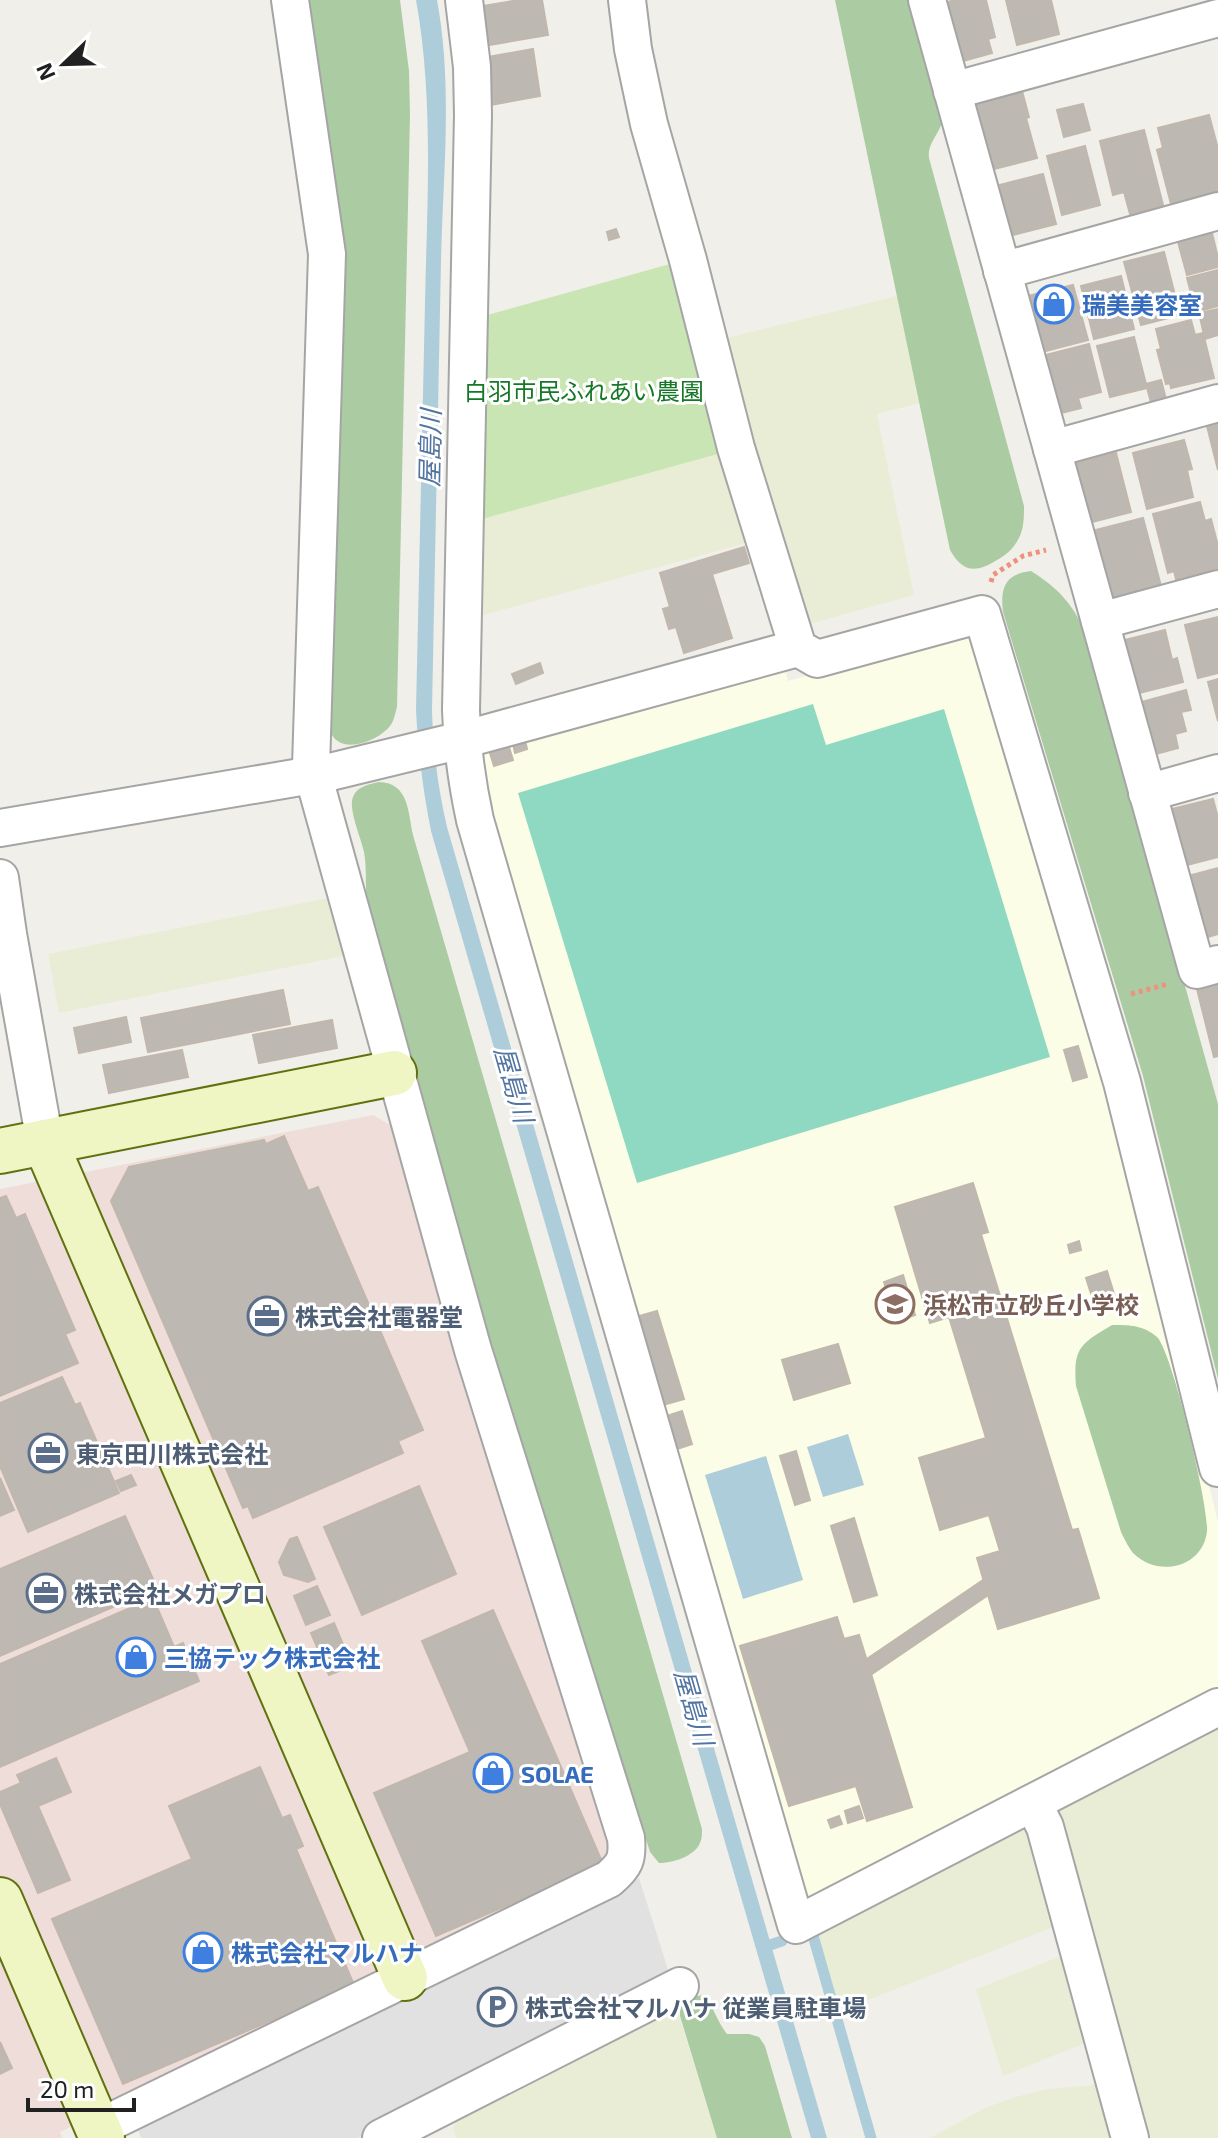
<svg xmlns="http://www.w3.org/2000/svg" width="1218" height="2138" font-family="'Exo 2','Noto Sans JP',sans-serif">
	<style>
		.commercial { fill: #efddda }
		.education { fill: #fbfde6 }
		.farmland { fill: #eaedd6 }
		.grass { fill: #c9e5b4 }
		.forest { fill: #abcca2 }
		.pitch { fill: #8fd8c1 }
		.parking { fill: #e1e1e1 }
		.water { fill: #aecdda }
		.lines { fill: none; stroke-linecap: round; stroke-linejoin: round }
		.stream { stroke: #aecdda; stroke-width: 11 }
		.building { fill: #beb8b2; stroke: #c1b7ac; stroke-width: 2 }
		.street-casing { stroke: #a5a5a5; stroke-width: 40 }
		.secondary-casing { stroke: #607110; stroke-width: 48 }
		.path { stroke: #ee917d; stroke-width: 5; stroke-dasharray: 4 4; stroke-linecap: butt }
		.street { stroke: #fff; stroke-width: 36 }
		.secondary { stroke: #eff5c3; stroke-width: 44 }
		.labels { text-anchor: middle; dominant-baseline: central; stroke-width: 6; stroke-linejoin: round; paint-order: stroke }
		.shop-label { font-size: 24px; font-weight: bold; fill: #366cbe; stroke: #fff; text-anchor: start }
		.park-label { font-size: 24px; fill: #167826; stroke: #fff }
		.education-label { font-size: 24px; font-weight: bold; fill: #785e54; stroke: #fff; text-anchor: start }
		.service-label { font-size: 24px; font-weight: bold; fill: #4e5e75; stroke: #fff; text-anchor: start }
		.water-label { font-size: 26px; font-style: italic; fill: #5274a1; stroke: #fff }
	</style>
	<rect width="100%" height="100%" fill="#f1efe9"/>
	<polygon class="commercial" points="373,1115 397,1129 614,1852 602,1867 60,2132 62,2138 0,2138 0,1189"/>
	<polygon class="education" points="973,630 1110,1086 1218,1522 1218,1692 802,1908 473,748 783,663 788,681"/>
	<g class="farmland">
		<polygon points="897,296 920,403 877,414 914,595 809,624 754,443 727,338"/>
		<polygon points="718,454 746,543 473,618 475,521"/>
		<polygon points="333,897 349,955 59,1013 48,954"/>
		<polygon points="1218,1728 1218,2138 1141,2138 1053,1813"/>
		<polygon points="1033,1824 1061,1924 840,2011 818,1935"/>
		<polygon points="1069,1953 1093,2040 1003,2076 976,1989"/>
		<polygon points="676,2006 717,2138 456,2138 453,2128 458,2117"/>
		<polygon points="1105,2084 1119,2138 930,2138 985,2108 1015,2097 1047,2089"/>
	</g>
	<polygon class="grass" points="670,264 718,454 475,521 480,317"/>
	<g class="forest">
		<path d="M306,0H400L409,71L410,115L397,707C395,714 394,721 390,726C379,740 344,755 332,735C329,732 329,727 328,722Z"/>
		<path d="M835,0H910L943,115C942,134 927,141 929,158L1024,506C1024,519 1024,532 1016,543C1012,550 1004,556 997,560C976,573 963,573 950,550Z"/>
		<path d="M1031,571C1061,590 1074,606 1088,638L1218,1104V1379L1143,1076L1003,612C1000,588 1005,574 1031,571Z"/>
		<path d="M379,782C409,783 408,812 413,835L702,1829C702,1834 702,1839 700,1843C694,1857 672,1863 659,1863L650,1852L505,1394L367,902C365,885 367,868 364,852C361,838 348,809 353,797C357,786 370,784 379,782Z"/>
		<path d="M1112,1325C1130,1325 1143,1325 1157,1337C1172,1351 1209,1507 1207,1531C1203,1568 1158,1578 1133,1553C1128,1547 1124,1538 1121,1532L1076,1386C1073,1348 1080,1344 1112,1325Z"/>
		<path d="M704,1995C714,2007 717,2022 727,2034H749L759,2037L765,2046L792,2138H717L680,2016V2007C687,2000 694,1996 704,1995Z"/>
	</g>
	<polygon class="pitch" points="813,704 826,745 944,709 1050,1057 637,1183 518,793"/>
	<polygon class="parking" points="639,1878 671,1979 358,2138 141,2138 136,2125"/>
	<g class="water">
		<path d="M416,0H437C453,86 443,173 441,261C438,410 435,560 432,710C433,750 438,788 447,827L827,2138H811L431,831C423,791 418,751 416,710C419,575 422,439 425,303C427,203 434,99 416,0Z"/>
		<polygon points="848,1434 864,1485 823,1497 807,1447"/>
		<polygon points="766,1456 803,1580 743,1599 705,1475"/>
	</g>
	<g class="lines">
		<g class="stream">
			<polyline points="812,1932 871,2138"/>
			<polyline points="764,1947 782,1941"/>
		</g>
	</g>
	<g class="building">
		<polygon points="519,0 542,0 548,35 483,46 477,7"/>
		<polygon points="954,0 986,0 995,37 988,39 992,53 963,61 948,2"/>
		<polygon points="1006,0 1051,0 1059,34 1017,45"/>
		<polygon points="533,49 540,96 490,105 482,58"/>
		<polygon points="1022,91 1029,117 1026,118 1037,158 990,170 973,103"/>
		<polygon points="1083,104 1090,130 1064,137 1057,110"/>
		<polygon points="1209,115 1218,149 1218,191 1171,204 1157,150 1163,148 1158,128"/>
		<polygon points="1144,130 1163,205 1130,214 1124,192 1113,195 1100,141"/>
		<polygon points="1085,146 1100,205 1062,215 1047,156"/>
		<polygon points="1043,174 1056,224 1013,235 1000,185"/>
		<polygon points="616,229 619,237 609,240 607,232"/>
		<polygon points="1212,233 1218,258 1218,267 1187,275 1178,242"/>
		<polygon points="1164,252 1180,315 1141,325 1124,262"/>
		<polygon points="1218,270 1218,306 1196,312 1187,278"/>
		<polygon points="1121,276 1134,329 1094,339 1081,286"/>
		<polygon points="1073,285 1088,340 1042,352 1028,296"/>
		<polygon points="1218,309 1218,335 1205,339 1199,313"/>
		<polygon points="1191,320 1195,335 1203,333 1214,378 1171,388 1170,383 1166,384 1157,350 1161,349 1156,329"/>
		<polygon points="1134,337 1147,388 1110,397 1097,346"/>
		<polygon points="1089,344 1101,392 1078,398 1081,408 1057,414 1042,356"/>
		<polygon points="1161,380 1167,403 1152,406 1146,384"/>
		<polygon points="1218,423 1218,470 1207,426"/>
		<polygon points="1184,440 1192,469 1187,470 1193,497 1147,509 1133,453"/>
		<polygon points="1116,453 1131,512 1088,523 1073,464"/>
		<polygon points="1200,502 1205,521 1211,519 1218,546 1218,568 1176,579 1174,571 1168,573 1153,514"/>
		<polygon points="1143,518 1161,586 1110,599 1092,531"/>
		<polygon points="744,547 749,563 712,574 732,638 684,653 676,627 669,629 663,609 670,607 660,573"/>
		<polygon points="1218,617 1218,673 1198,678 1185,625"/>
		<polygon points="1165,630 1172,660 1177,658 1183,682 1135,694 1121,641"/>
		<polygon points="540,663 543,673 516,684 512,674"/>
		<polygon points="1218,679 1218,721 1208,682"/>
		<polygon points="1186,690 1191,710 1181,712 1186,731 1175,734 1178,748 1152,755 1138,703"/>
		<polygon points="525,740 527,749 515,753 513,744"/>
		<polygon points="508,744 513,760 494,766 489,750"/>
		<polygon points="1213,799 1218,818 1218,857 1187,865 1172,809"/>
		<polygon points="1218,868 1218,934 1208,937 1192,875"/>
		<polygon points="1218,984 1218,1056 1214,1057 1197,989"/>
		<polygon points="283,990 290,1024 148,1052 141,1018"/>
		<polygon points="126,1017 131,1042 79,1053 74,1028"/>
		<polygon points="332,1020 337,1048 259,1063 253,1035"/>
		<polygon points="1078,1046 1087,1077 1073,1081 1064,1050"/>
		<polygon points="182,1050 188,1077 109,1093 103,1065"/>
		<polygon points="284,1136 308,1191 318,1187 423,1430 398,1441 403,1453 253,1518 248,1506 243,1508 111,1201 129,1167 264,1140 266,1144"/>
		<polygon points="973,1183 988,1232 981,1234 1072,1530 1078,1529 1099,1598 998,1629 977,1558 1000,1551 989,1515 940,1530 919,1458 986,1438 949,1317 930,1323 895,1207"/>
		<polygon points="6,1196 16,1218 25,1214 75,1330 65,1334 78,1363 0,1396 0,1198"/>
		<polygon points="1079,1241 1081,1250 1070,1253 1068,1245"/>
		<polygon points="1107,1271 1115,1297 1094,1303 1086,1278"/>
		<polygon points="903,1275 915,1315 896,1321 884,1282"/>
		<polygon points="657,1311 684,1399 663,1405 636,1317"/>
		<polygon points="838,1344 850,1383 794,1400 782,1360"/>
		<polygon points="62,1377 75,1405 80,1403 119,1493 28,1532 0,1466 0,1403"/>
		<polygon points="682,1411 692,1444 674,1450 664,1417"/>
		<polygon points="796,1451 810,1500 795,1505 780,1456"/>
		<polygon points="131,1475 136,1485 121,1491 116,1481"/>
		<polygon points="0,1478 14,1510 0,1516"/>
		<polygon points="419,1486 456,1574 362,1615 324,1527"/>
		<polygon points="125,1516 157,1588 0,1656 0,1569"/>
		<polygon points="854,1518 877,1595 854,1602 831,1526"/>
		<polygon points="297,1537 315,1579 308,1582 284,1575 279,1562 290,1539"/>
		<polygon points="983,1580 988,1595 872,1674 867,1659"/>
		<polygon points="317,1586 330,1615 306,1625 294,1596"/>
		<polygon points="153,1598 174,1647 183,1643 199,1681 0,1767 0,1664"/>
		<polygon points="493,1610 603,1864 436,1936 374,1793 470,1752 422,1641"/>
		<polygon points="837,1617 844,1639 859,1635 912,1807 867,1821 856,1786 789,1806 740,1646"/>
		<polygon points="334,1623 352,1666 329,1675 311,1633"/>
		<polygon points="56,1758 71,1792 38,1806 70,1880 38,1893 0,1804 0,1792 21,1783 17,1775"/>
		<polygon points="260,1767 282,1818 290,1815 303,1846 296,1849 354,1985 123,2084 52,1919 192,1859 169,1806"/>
		<polygon points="859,1806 863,1818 848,1823 845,1811"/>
		<polygon points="839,1816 842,1824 831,1828 828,1820"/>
		<polygon points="0,2042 12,2068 0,2074"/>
	</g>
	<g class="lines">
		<g class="street-casing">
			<g id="street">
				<path d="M464,0L472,67L473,115L461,710C462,747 467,783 475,820L796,1925L1218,1707"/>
				<polyline points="627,0 633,49 649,124 688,260 736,448 798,648 817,659 982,614 1122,1082 1218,1468"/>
				<polyline points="927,0 1197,970 1218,964"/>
				<polyline points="952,91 1218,18"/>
				<polyline points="1002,271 1218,211"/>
				<polyline points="1052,449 1218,403"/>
				<polyline points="1100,621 1218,589"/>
				<polyline points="1147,793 1218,773"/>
				<polyline points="0,828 330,772 462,740 798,648"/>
				<polyline points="0,878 8,934 45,1142"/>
				<polyline points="1033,1803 1045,1827 1130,2138"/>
				<path d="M98,2128L609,1879C625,1865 628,1859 626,1838L473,1350L311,767L327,254L290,0"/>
				<polyline points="381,2138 680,1986"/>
			</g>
		</g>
		<g class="secondary-casing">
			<g id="secondary">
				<polyline points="45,1142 405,1978"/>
				<polyline points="0,1151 394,1073"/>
				<polyline points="0,1900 102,2138"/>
			</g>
		</g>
		<g class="path">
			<polyline points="991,582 993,575 1023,556 1046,550"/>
			<polyline points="1131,994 1168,984"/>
		</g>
		<use href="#street" class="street"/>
		<use href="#secondary" class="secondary"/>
	</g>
	<defs>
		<g id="shop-ring" transform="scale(2)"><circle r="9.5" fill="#fff" stroke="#3f7fe0" stroke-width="1.5"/><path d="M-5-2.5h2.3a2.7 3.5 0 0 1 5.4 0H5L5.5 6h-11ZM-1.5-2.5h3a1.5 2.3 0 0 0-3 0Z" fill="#3f7fe0"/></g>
		<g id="school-ring" transform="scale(2)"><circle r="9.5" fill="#fff" stroke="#8d6e63" stroke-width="1.5"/><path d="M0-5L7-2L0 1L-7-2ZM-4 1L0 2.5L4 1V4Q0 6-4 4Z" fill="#8d6e63"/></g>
		<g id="office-ring" transform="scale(2)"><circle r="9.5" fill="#fff" stroke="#5c6f8a" stroke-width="1.5"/><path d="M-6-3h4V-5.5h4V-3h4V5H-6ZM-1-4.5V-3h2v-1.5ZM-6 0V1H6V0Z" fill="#5c6f8a"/></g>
		<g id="parking-ring" transform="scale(2)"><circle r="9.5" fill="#fff" stroke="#5c6f8a" stroke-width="1.5"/><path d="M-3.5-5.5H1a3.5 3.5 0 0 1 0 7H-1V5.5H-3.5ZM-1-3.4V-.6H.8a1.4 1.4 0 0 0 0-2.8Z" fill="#5c6f8a"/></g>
	</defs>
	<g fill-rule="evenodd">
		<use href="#shop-ring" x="1054" y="304"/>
		<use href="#school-ring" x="895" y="1304"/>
		<use href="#office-ring" x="267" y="1316"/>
		<use href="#office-ring" x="48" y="1453"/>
		<use href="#office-ring" x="46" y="1593"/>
		<use href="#shop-ring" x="136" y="1657"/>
		<use href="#shop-ring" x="493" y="1773"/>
		<use href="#shop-ring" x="203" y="1952"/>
		<use href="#parking-ring" x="497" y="2007"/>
	</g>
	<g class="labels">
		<g class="shop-label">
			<text x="1082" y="304">瑞美美容室</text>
			<text x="164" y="1657">三協テック株式会社</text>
			<text x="521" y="1773">SOLAE</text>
			<text x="231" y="1952">株式会社マルハナ</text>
		</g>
		<g class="park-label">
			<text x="584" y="390">白羽市民ふれあい農園</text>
		</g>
		<g class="education-label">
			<text x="923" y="1304">浜松市立砂丘小学校</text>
		</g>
		<g class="service-label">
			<text x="295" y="1316">株式会社電器堂</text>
			<text x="76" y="1453">東京田川株式会社</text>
			<text x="74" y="1593">株式会社メガプロ</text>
			<text x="525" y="2007">株式会社マルハナ 従業員駐車場</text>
		</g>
		<g class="water-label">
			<text transform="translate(429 448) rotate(-89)">屋島川</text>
			<text transform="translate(515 1084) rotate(74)">屋島川</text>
			<text transform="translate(695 1707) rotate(74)">屋島川</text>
		</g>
	</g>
	<g transform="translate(64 64) rotate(247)" stroke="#ffffff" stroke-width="6" paint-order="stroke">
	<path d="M0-6L14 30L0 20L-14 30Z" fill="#212121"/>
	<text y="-12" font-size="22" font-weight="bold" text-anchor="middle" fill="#212121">N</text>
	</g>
	<path d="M28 2098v12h106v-12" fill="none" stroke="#212121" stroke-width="4"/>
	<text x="40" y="2098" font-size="24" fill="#212121" stroke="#ffffff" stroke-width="6" paint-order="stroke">20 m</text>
</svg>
